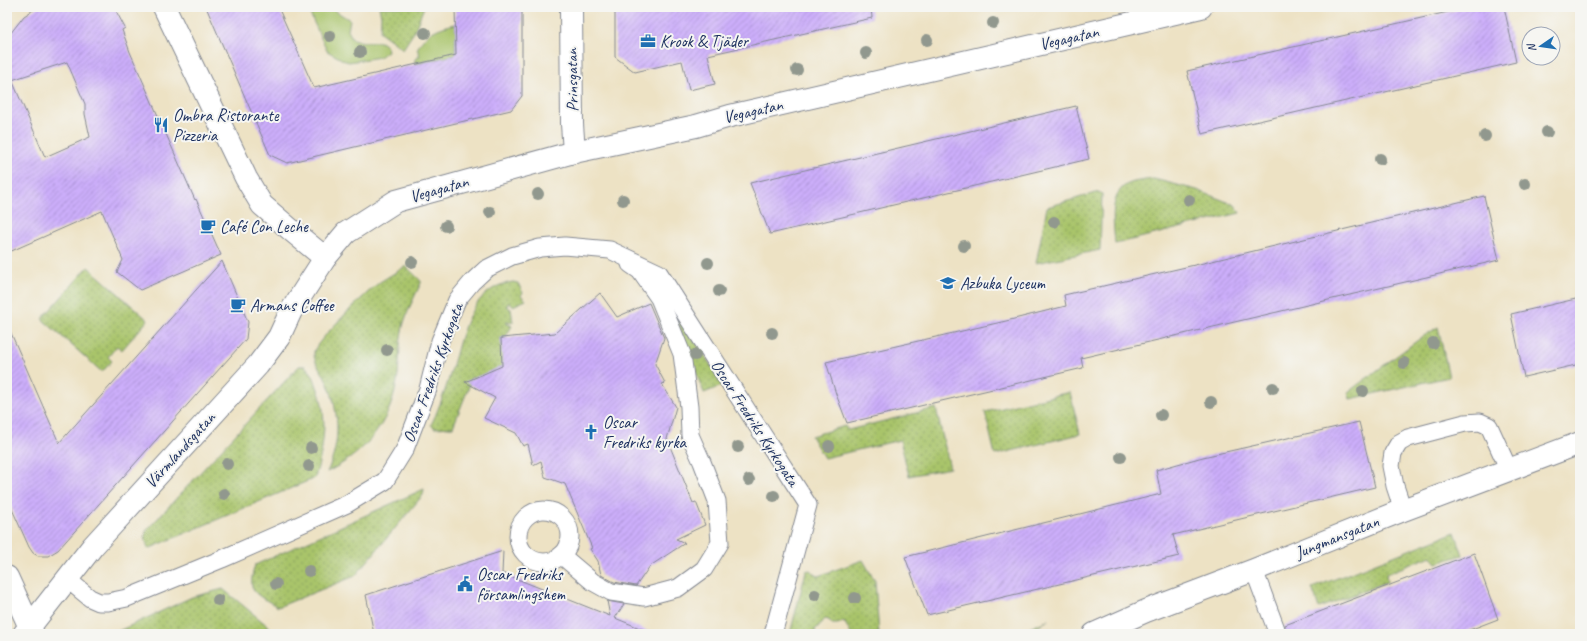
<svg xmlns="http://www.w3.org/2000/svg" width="1587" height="641" font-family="Caveat,sans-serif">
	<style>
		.grass { fill: url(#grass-dots); stroke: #627a64 }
		.garden { fill: #a9c46b; stroke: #627a64 }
		.building { fill: url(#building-hatch); fill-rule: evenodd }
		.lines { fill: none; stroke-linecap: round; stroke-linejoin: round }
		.service-casing { stroke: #848891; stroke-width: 19 }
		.minor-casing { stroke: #848891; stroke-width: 24 }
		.tertiary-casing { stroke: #848891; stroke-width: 24 }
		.service { stroke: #fff; stroke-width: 17 }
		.minor { stroke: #fff; stroke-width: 22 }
		.tertiary { stroke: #fff; stroke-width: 22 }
		.tree { fill: #91988e }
		.labels { text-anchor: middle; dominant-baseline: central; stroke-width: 4; stroke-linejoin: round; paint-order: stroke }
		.street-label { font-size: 17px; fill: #1b2f5e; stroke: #f6f6f2 }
		.poi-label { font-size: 17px; fill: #1b2f5e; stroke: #f6f6f2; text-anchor: start }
	</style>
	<defs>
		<pattern id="grass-dots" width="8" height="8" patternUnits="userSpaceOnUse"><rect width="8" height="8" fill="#a9c46b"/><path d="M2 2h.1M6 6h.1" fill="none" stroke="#89a05b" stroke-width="1.8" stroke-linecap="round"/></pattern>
		<pattern id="building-hatch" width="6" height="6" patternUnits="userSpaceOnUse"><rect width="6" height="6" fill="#ccaefa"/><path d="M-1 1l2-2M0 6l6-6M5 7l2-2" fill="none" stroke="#a58ece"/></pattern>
	</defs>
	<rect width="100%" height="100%" fill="#f6f6f2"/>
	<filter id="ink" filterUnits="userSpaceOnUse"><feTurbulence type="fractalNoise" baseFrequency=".025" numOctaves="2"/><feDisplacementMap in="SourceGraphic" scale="8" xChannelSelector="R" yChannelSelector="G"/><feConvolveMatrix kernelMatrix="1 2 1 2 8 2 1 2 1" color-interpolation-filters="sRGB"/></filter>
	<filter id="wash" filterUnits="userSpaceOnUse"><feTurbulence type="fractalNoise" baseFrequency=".012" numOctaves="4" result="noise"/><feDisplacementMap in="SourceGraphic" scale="16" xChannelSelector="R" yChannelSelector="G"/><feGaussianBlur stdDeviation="0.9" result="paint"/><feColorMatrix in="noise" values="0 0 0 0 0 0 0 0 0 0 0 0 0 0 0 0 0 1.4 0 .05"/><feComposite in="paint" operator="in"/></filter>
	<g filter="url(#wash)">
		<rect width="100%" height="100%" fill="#ede2c4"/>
		<g class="grass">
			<polygon points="379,7 424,7 414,32 403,49 380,32 381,16"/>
			<path d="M1154,179L1197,190L1235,205L1240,213L1115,244C1114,227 1109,202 1122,188C1128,181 1146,180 1154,179Z"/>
			<polygon points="1099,192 1102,194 1100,250 1036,263 1047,207"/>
			<path d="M406,266L421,281V283C414,298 405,315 402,331C399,345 400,359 398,374C393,419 368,452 327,472C342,441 339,408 325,377C321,370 313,361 314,352C314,343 370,289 380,282C389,276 398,271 406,266Z"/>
			<polygon points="88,267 148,320 122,350 117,346 108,357 112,361 102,372 42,319"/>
			<path d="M513,282L518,283L523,293L521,295L526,300L513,306L508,303L507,306L511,309L513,322L506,321V323L512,326L505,338H501V341H506L503,366L498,368L484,382L471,377L469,384H470L453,427L434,428L431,425C441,404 448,382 454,361C462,333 469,300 498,286C502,284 508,283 513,282Z"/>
			<polygon points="674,309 724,385 704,393 685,345"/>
			<polygon points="1438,327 1449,377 1350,399 1348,392 1422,337"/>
			<path d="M299,366H305C311,371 314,377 316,384C329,415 324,447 315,478L148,549L145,538L146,531Z"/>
			<polygon points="1070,392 1080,434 995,455 985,412"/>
			<polygon points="936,408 950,468 909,476 900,440 824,458 811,436 845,426 848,430"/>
			<path d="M424,489L423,495L355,576L278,607C255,593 246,594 255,565Z"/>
			<polygon points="1455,532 1463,555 1437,563 1431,556 1386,574 1387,582 1319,608 1312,588"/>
			<polygon points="863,560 875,581 879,634 851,634 844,621 838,624 832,624 829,620 825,619 815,630 816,634 790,634 806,571 810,570 818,576"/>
			<polygon points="223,589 274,631 276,634 112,634 192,597"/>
			<polygon points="1048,620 1027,634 1016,634"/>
		</g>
		<g class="garden">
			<path d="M310,7H329L350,20L348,30L352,38C356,40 361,42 366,42C376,44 377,37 387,47L388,51L380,57L349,62L345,61L327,51L310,14Z"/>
			<path d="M456,24L455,55L415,64V59L420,56L417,49C425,33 438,27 456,24Z"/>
		</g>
		<g id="blocks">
			<g class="building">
				<path d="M38,7H114L125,28L122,30L130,52L195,200L196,199L221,255L140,290L117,272L123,260L102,211L7,253V38L24,16ZM67,62L85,104V114L90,137L45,157L12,80Z"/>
				<polygon points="206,7 278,7 314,88 456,55 455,7 522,7 522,96 511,110 287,163 270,155"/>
				<polygon points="615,7 871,7 872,18 708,55 715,84 689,90 682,61 635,72 615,57"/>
				<polygon points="1470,7 1504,7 1516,62 1202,134 1187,71"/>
				<polygon points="1076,106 1089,159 770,234 750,183"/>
				<polygon points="1484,196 1499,260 1081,358 1083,368 847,423 836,394 826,362 1006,321 1066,306 1064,295 1212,261"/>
				<polygon points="222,261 248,322 246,339 58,550 48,556 38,556 33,553 29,547 7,498 7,324 59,443"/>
				<polygon points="600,293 617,317 649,303 664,338 655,364 665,383 662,384 676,407 667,439 693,503 696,502 705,525 676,539 685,543 650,566 636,586 614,582 601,575 598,561 590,549 592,548 565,484 545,477 541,461 533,465 528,444 523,446 516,433 484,418 495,398 465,382 502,366 501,338 555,333"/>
				<polygon points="1580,298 1580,364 1524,377 1511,314"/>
				<polygon points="1359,422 1375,487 1173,535 1179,556 927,615 905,557 1161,494 1156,470 1203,457"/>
				<polygon points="503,551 502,573 610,616 607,601 624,604 615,618 652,633 652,634 374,634 366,595"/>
				<polygon points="1474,553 1498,619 1459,634 1284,634 1285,625"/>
			</g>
		</g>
	</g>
	<g filter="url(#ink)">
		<use href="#blocks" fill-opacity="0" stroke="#848891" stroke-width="1"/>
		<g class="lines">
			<g class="service-casing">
				<g id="service">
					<polyline points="1403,510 1395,486 1391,466 1393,453 1399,443 1408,438 1465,423 1480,422 1489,426 1509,470"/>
					<circle cx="544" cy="536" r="26"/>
					<polyline points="561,555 593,582 611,592 644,597 678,588 704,569 720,543 717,501 702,462 690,435 689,407 682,354 659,298 640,271 630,264"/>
					<polyline points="1254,570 1276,629"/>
					<polyline points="67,579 90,598 99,602 108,602 127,598 222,559 347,504 385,481 405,449 428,389 440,341 457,300 472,282 486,269 512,256 540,248 565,246 610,250 659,273 808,505 773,634"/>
				</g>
			</g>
			<g class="minor-casing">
				<g id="minor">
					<polyline points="164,7 246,178 262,205 291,230 325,258"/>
					<polyline points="571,7 572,124 574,152"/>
					<polyline points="7,577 33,634"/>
					<polyline points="24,634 93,546 258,365 279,337 291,311 325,258 346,233 396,201 574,152 696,126 730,116 1201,7"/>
				</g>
			</g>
			<g class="tertiary-casing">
				<polyline id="tertiary" points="1094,634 1146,611 1254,570 1403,510 1580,443"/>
			</g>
			<use href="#service" class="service"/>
			<use href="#minor" class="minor"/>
			<use href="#tertiary" class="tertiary"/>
		</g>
		<g class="tree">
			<circle cx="993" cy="23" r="6"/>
			<circle cx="425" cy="33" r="6"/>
			<circle cx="330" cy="36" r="6"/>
			<circle cx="927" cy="40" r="6"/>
			<circle cx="360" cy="52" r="6"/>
			<circle cx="866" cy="53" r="6"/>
			<circle cx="797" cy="70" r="6"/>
			<circle cx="1547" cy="132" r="6"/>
			<circle cx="1485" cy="136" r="6"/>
			<circle cx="1380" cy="159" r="6"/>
			<circle cx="1525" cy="184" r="6"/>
			<circle cx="538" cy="194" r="6"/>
			<circle cx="623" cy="200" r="6"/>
			<circle cx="1189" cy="200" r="6"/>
			<circle cx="490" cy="212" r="6"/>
			<circle cx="1054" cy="222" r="6"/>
			<circle cx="446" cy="226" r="6"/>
			<circle cx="964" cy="246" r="6"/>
			<circle cx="412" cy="262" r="6"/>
			<circle cx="708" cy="263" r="6"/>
			<circle cx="719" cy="291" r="6"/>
			<circle cx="772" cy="333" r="6"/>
			<circle cx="1433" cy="343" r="6"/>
			<circle cx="387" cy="350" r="6"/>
			<circle cx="695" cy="355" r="6"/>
			<circle cx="1404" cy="363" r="6"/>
			<circle cx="1273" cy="388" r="6"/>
			<circle cx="1363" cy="391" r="6"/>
			<circle cx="1211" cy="402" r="6"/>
			<circle cx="1161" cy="415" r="6"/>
			<circle cx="829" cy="446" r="6"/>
			<circle cx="738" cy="447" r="6"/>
			<circle cx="311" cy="448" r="6"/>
			<circle cx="1121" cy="457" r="6"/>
			<circle cx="227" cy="464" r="6"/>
			<circle cx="309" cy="466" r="6"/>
			<circle cx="749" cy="480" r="6"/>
			<circle cx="224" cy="494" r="6"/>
			<circle cx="774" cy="496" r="6"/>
			<circle cx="309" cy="571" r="6"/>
			<circle cx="276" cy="584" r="6"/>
			<circle cx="815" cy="595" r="6"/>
			<circle cx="855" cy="598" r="6"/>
			<circle cx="218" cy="600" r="6"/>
		</g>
	</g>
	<defs>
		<g id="office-bare" transform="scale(1.2)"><path d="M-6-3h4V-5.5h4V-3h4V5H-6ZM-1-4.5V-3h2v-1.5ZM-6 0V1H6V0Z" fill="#1f6fb2" stroke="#f6f6f2" stroke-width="2.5" paint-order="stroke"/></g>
		<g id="restaurant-bare" transform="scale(1.2)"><path d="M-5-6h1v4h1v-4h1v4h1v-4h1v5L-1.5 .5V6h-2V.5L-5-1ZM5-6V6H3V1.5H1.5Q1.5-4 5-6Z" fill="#1f6fb2" stroke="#f6f6f2" stroke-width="2.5" paint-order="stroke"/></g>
		<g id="cafe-bare" transform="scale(1.2)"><path d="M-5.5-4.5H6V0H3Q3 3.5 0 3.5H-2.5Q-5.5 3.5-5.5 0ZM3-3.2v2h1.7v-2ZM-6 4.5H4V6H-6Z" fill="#1f6fb2" stroke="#f6f6f2" stroke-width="2.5" paint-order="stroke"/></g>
		<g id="school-bare" transform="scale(1.2)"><path d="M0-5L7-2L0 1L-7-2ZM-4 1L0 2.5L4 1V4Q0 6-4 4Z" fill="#1f6fb2" stroke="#f6f6f2" stroke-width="2.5" paint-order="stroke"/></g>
		<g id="church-bare" transform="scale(1.2)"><path d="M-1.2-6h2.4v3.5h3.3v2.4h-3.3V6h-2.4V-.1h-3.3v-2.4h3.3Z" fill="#1f6fb2" stroke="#f6f6f2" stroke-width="2.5" paint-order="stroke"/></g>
		<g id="civic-bare" transform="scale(1.2)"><path d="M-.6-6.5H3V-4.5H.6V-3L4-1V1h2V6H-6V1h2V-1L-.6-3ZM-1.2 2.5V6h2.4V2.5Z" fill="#1f6fb2" stroke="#f6f6f2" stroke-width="2.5" paint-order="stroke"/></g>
	</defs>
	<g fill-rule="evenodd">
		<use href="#office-bare" x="648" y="41"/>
		<use href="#restaurant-bare" x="161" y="125"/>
		<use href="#cafe-bare" x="208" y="226"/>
		<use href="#school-bare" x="948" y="283"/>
		<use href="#cafe-bare" x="238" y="305"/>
		<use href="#church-bare" x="591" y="432"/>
		<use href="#civic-bare" x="465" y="584"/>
	</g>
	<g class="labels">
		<g class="street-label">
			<text transform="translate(1069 38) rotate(-13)">Vegagatan</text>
			<text transform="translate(572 80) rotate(-91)">Prinsgatan</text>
			<text transform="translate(753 111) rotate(-13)">Vegagatan</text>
			<text transform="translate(439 189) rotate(-16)">Vegagatan</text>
			<text transform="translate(433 373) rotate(-70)">Oscar Fredriks Kyrkogata</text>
			<text transform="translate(755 423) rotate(57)">Oscar Fredriks Kyrkogata</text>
			<text transform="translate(180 450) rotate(-48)">Värmlandsgatan</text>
			<text transform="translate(1337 537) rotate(-22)">Jungmansgatan</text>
		</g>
		<g class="poi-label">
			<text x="660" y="41">Krook &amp; Tjäder</text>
			<text x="173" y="115">Ombra Ristorante<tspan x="173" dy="20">Pizzeria</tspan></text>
			<text x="220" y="226">Café Con Leche</text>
			<text x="960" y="283">Azbuka Lyceum</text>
			<text x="250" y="305">Armans Coffee</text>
			<text x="603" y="422">Oscar<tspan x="603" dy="20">Fredriks kyrka</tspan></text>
			<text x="477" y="574">Oscar Fredriks<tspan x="477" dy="20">församlingshem</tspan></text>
		</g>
	</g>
	<rect width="1587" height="641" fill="none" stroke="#f6f6f2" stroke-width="24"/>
	<g transform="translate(1541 46) rotate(257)"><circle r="19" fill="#f6f6f2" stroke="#9ea6b7"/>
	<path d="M0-3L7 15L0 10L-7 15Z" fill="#1f6fb2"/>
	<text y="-6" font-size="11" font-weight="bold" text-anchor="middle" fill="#1b2f5e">N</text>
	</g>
</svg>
